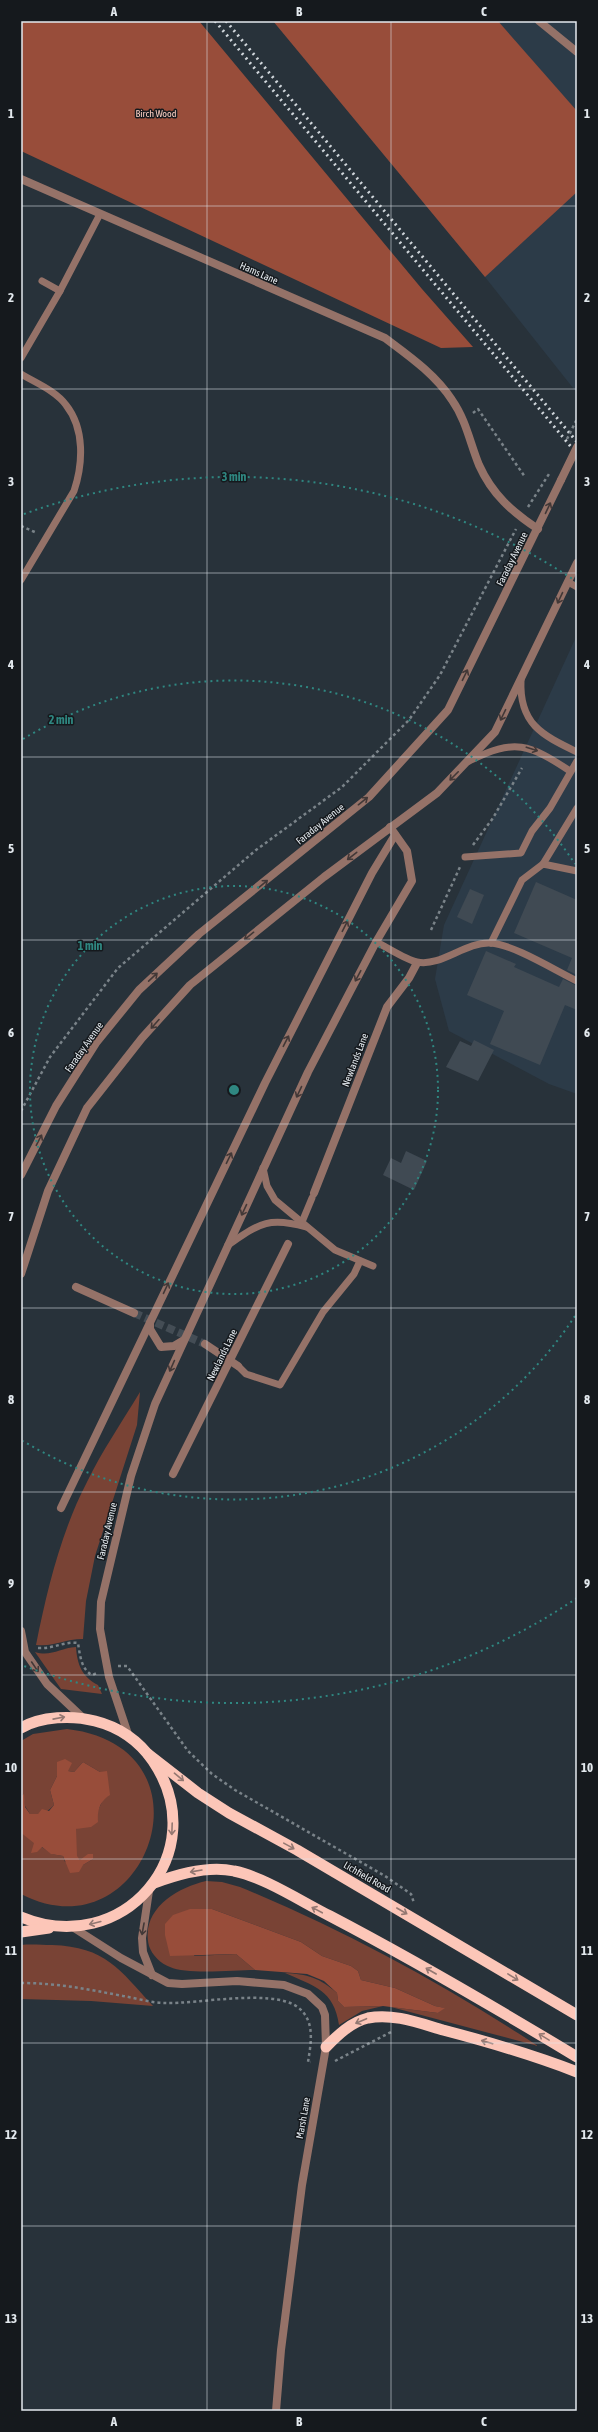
<svg xmlns="http://www.w3.org/2000/svg" width="598" height="2432" font-family="'Asap Condensed',sans-serif">
	<style>
		.built { fill: #2c3b48 }
		.green { fill: #794335 }
		.forest { fill: #984d3a }
		.building { fill: #404a53 }
		.lines { fill: none; stroke-linecap: round; stroke-linejoin: round }
		.minor-tunnel { stroke: #444d55; stroke-width: 8; stroke-dasharray: 8 4; stroke-linecap: butt }
		.path { stroke: #7a8389; stroke-width: 2.5; stroke-dasharray: 3 3; stroke-linecap: butt }
		.service { stroke: #957268; stroke-width: 7 }
		.minor { stroke: #957268; stroke-width: 8 }
		.tertiary { stroke: #957268; stroke-width: 8 }
		.trunk { stroke: #fcc6b8; stroke-width: 11 }
		.rail { stroke: #cfd5da; stroke-width: 3; stroke-dasharray: 2 4; stroke-linecap: butt }
		.path-bridge { stroke: #7a8389; stroke-width: 2.5; stroke-dasharray: 3 3; stroke-linecap: butt }
		.tertiary-bridge { stroke: #957268; stroke-width: 8 }
		.oneway { stroke: #423837 }
		.oneway2 { stroke: #947872 }
		.grid { fill: none; stroke: #e3e9ee; stroke-width: 1; stroke-opacity: 0.55 }
		.ring { fill: none; stroke: #2f8781; stroke-width: 2; stroke-dasharray: 2 4 }
		.labels { text-anchor: middle; dominant-baseline: central; stroke-width: 3; stroke-linejoin: round; paint-order: stroke }
		.park-label { font-size: 10px; fill: #fdcfc3; stroke: #15191d }
		.street-label { font-size: 10px; fill: #e3e9ee; stroke: #15191d }
		.centre { fill: #2f8781; stroke: #15191d; stroke-width: 2 }
		.ring-label { font-size: 12px; text-anchor: middle; font-weight: bold; fill: #2f8781; stroke: #15191d; stroke-width: 3; stroke-linejoin: round; paint-order: stroke }
		.neatline { fill: none; stroke: #e3e9ee; stroke-width: 1.5 }
		.grid-label { font-size: 13px; text-anchor: middle; font-weight: bold; fill: #e3e9ee }
	</style>
	<rect width="100%" height="100%" fill="#28323a"/>
	<g class="built">
		<polygon points="273,21 577,21 577,393 485,277"/>
		<polygon points="577,635 577,1094 549,1084 449,1031 435,979 444,925"/>
	</g>
	<g class="green">
		<path d="M140,1392L137,1425L95,1556L86,1601L83,1639C63,1639 55,1647 36,1645C47,1590 61,1532 87,1482C102,1451 122,1422 140,1392Z"/>
		<path d="M76,1647C77,1664 82,1677 98,1685L102,1694L61,1689L35,1652C51,1657 60,1648 76,1647Z"/>
		<path d="M67,1729C222,1747 146,1959 21,1894V1833L52,1854L63,1856L65,1862L83,1865L93,1859L80,1860L76,1856V1829C105,1808 102,1806 107,1772H100L83,1762L74,1772L68,1771L57,1762V1776L50,1790L54,1805C47,1813 40,1815 30,1814L25,1806L23,1794L21,1796V1741L33,1734Z"/>
		<path d="M206,1881L222,1882L240,1887C344,1930 445,1985 538,2046L391,2007L438,2013L444,2008L435,2006L395,1988L361,1980L358,1971L351,1966L322,1956L301,1942L212,1909L194,1956L236,1954L255,1970C234,1970 187,1975 170,1967C161,1964 152,1955 149,1946C140,1910 176,1888 206,1881Z"/>
		<path d="M21,1945C31,1944 42,1945 52,1945C106,1947 119,1969 153,2006L91,2001L21,1999Z"/>
		<path d="M285,1973C307,1974 320,1978 337,1993L338,2001L344,2007L383,2006L362,2011L339,2025C334,1990 314,1986 285,1973Z"/>
	</g>
	<g class="forest">
		<polygon points="21,21 199,21 422,289 473,347 441,348 21,151"/>
		<polygon points="273,21 498,21 577,111 577,192 485,277"/>
		<path d="M65,1759L72,1763L68,1771L74,1772L83,1762L100,1772L107,1771L110,1795C100,1801 97,1810 98,1822L91,1827L76,1829L77,1856L80,1860L88,1854H93V1859L83,1865L79,1872L70,1873L63,1856L51,1854L42,1847L37,1852L31,1853L34,1843L21,1833V1796L24,1794L25,1807L30,1814H38L42,1809L49,1811L54,1805L50,1790L57,1776V1762Z"/>
		<polygon points="190,1909 212,1909 301,1942 322,1956 351,1966 358,1971 361,1980 395,1988 435,2006 445,2008 438,2013 383,2006 344,2007 338,2001 337,1993 324,1981 307,1974 255,1970 236,1954 170,1956 165,1935 165,1924 173,1915"/>
	</g>
	<g class="building">
		<polygon points="536,882 577,900 577,975 567,970 572,958 514,933"/>
		<polygon points="470,889 484,895 472,924 457,917"/>
		<polygon points="486,951 516,964 514,967 559,987 563,979 577,986 577,1010 565,1005 540,1065 490,1044 504,1011 467,995"/>
		<polygon points="474,1040 494,1050 478,1081 446,1067 460,1041 471,1046"/>
		<polygon points="406,1151 427,1161 414,1190 383,1175 391,1158 401,1163"/>
	</g>
	<g class="lines">
		<polyline class="minor-tunnel" points="134,1313 205,1344"/>
		<g class="path">
			<polyline points="473,413 478,409 525,477"/>
			<polyline points="528,507 549,474"/>
			<polyline points="21,526 37,533"/>
			<polyline points="473,845 493,818 522,768"/>
			<polyline points="431,930 460,867"/>
			<polyline points="21,1111 50,1057 118,968 256,850 342,787 409,720 440,675 516,529"/>
			<path d="M38,1648C54,1649 64,1641 78,1643C80,1655 81,1669 92,1675L97,1673"/>
			<polyline points="118,1666 127,1666 188,1751 212,1774 235,1790 385,1876 411,1894 414,1903"/>
			<path d="M21,1983C57,1983 87,1989 123,1996C136,1998 151,2003 165,2003C197,2004 270,1989 296,2006C316,2019 311,2043 308,2062H311"/>
			<polyline points="335,2061 391,2032"/>
		</g>
		<g class="service">
			<polyline points="42,281 60,291"/>
			<polyline points="21,358 60,291 100,214"/>
			<path d="M21,374C36,383 56,391 66,405C85,429 83,464 74,491L21,580"/>
			<polyline points="568,582 577,587"/>
			<path d="M521,680C519,724 542,735 577,752"/>
			<path d="M469,761C515,738 529,744 570,771"/>
			<polyline points="465,857 521,853 532,831 550,808 577,761"/>
			<polyline points="543,864 577,808"/>
			<path d="M376,942C387,947 406,960 417,962C441,967 465,942 490,943C513,944 556,971 577,981"/>
			<polyline points="491,943 522,880 543,864 577,871"/>
			<polyline points="263,1168 267,1186 275,1200 335,1250 373,1266"/>
			<polyline points="302,1222 312,1198"/>
			<path d="M228,1245C259,1224 268,1216 306,1227"/>
			<polyline points="238,1366 246,1374 280,1385 323,1312 354,1274 360,1261"/>
		</g>
		<g class="minor">
			<polyline points="539,21 577,52"/>
			<polyline points="314,1193 387,1007 409,978 417,963"/>
			<polyline points="76,1287 134,1313"/>
			<polyline points="205,1344 238,1366"/>
			<polyline points="173,1474 288,1244"/>
			<polyline points="149,1891 142,1938 143,1952 152,1975"/>
			<polyline points="74,1928 121,1958 168,1983 182,1984 237,1981 284,1985 308,1994 322,2007 325,2015 326,2047 302,2185 281,2350 276,2411"/>
		</g>
		<g class="tertiary">
			<path d="M21,179L385,338C409,356 435,374 452,400C466,420 470,443 479,465C492,494 512,512 538,529"/>
			<polyline points="21,1175 56,1106 96,1043 139,990 199,934 369,797 448,710 561,480"/>
			<polyline points="21,1274 48,1191 87,1108 142,1038 190,985 324,877 437,793 495,732 577,563"/>
			<polyline points="150,1323 150,1329 161,1347 174,1346 184,1340"/>
			<polyline points="61,1508 265,1083 372,873 395,835"/>
			<polyline points="21,1631 25,1652 47,1684 83,1718"/>
			<polyline points="128,1734 109,1677 100,1629 101,1602 131,1476 155,1404 308,1072 376,942 412,881 407,851 390,827"/>
		</g>
		<g class="trunk">
			<path d="M21,1728C41,1716 73,1715 95,1721C119,1727 139,1741 153,1761C215,1853 122,1959 21,1917"/>
			<polyline points="148,1754 198,1793 229,1813 297,1850 577,2015"/>
			<path d="M154,1883C178,1874 208,1865 234,1871C264,1877 302,1902 330,1916C414,1960 496,2008 577,2057"/>
			<polyline points="21,1932 49,1928"/>
			<path d="M326,2047C338,2035 351,2022 368,2018C393,2013 419,2023 443,2030C489,2042 533,2055 577,2072"/>
		</g>
		<g class="rail">
			<polyline points="215,21 577,454"/>
			<polyline points="226,21 577,442"/>
		</g>
		<polyline class="path-bridge" points="567,439 577,419"/>
		<polyline class="tertiary-bridge" points="561,480 577,447"/>
	</g>
	<defs><path id="oneway-shaft" d="M-6 0H5M1.5-3L5.5 0L1.5 3" fill="none" stroke-width="1.6" stroke-linecap="round" stroke-linejoin="round"/></defs>
	<g class="oneway">
		<use href="#oneway-shaft" transform="translate(548 508) rotate(-65)"/>
		<use href="#oneway-shaft" transform="translate(560 598) rotate(115)"/>
		<use href="#oneway-shaft" transform="translate(465 675) rotate(-64)"/>
		<use href="#oneway-shaft" transform="translate(503 715) rotate(116)"/>
		<use href="#oneway-shaft" transform="translate(532 749) rotate(18)"/>
		<use href="#oneway-shaft" transform="translate(454 776) rotate(135)"/>
		<use href="#oneway-shaft" transform="translate(363 801) rotate(-39)"/>
		<use href="#oneway-shaft" transform="translate(352 856) rotate(142)"/>
		<use href="#oneway-shaft" transform="translate(263 884) rotate(-40)"/>
		<use href="#oneway-shaft" transform="translate(345 926) rotate(-63)"/>
		<use href="#oneway-shaft" transform="translate(249 936) rotate(141)"/>
		<use href="#oneway-shaft" transform="translate(358 976) rotate(118)"/>
		<use href="#oneway-shaft" transform="translate(153 977) rotate(-43)"/>
		<use href="#oneway-shaft" transform="translate(155 1024) rotate(132)"/>
		<use href="#oneway-shaft" transform="translate(286 1041) rotate(-63)"/>
		<use href="#oneway-shaft" transform="translate(299 1092) rotate(115)"/>
		<use href="#oneway-shaft" transform="translate(39 1140) rotate(-63)"/>
		<use href="#oneway-shaft" transform="translate(229 1158) rotate(-64)"/>
		<use href="#oneway-shaft" transform="translate(244 1210) rotate(115)"/>
		<use href="#oneway-shaft" transform="translate(166 1288) rotate(-65)"/>
		<use href="#oneway-shaft" transform="translate(172 1366) rotate(114)"/>
		<use href="#oneway-shaft" transform="translate(35 1667) rotate(56)"/>
		<use href="#oneway-shaft" transform="translate(143 1929) rotate(100)"/>
	</g>
	<g class="oneway2">
		<use href="#oneway-shaft" transform="translate(59 1718) rotate(-11)"/>
		<use href="#oneway-shaft" transform="translate(179 1777) rotate(40)"/>
		<use href="#oneway-shaft" transform="translate(172 1829) rotate(92)"/>
		<use href="#oneway-shaft" transform="translate(289 1846) rotate(29)"/>
		<use href="#oneway-shaft" transform="translate(196 1871) rotate(170)"/>
		<use href="#oneway-shaft" transform="translate(317 1910) rotate(-152)"/>
		<use href="#oneway-shaft" transform="translate(402 1911) rotate(30)"/>
		<use href="#oneway-shaft" transform="translate(95 1923) rotate(166)"/>
		<use href="#oneway-shaft" transform="translate(431 1971) rotate(-150)"/>
		<use href="#oneway-shaft" transform="translate(513 1977) rotate(31)"/>
		<use href="#oneway-shaft" transform="translate(361 2021) rotate(157)"/>
		<use href="#oneway-shaft" transform="translate(544 2037) rotate(-149)"/>
		<use href="#oneway-shaft" transform="translate(487 2042) rotate(-164)"/>
	</g>
	<path class="grid" d="M207,21V2411M391,21V2411M21,206H577M21,389H577M21,573H577M21,757H577M21,940H577M21,1124H577M21,1308H577M21,1492H577M21,1675H577M21,1859H577M21,2043H577M21,2226H577"/>
	<g class="ring">
		<circle cx="234" cy="1090" r="204"/>
		<path d="M575 1316A409 409 0 0 1 23 1441M23 739A409 409 0 0 1 575 864"/>
		<path d="M577 1598A613 613 0 0 1 24 1666M24 514A613 613 0 0 1 577 582"/>
	</g>
	<g class="labels">
		<g class="park-label">
			<text x="156" y="113">Birch Wood</text>
		</g>
		<g class="street-label">
			<text transform="translate(259 273) rotate(24)">Hams Lane</text>
			<text transform="translate(512 559) rotate(-64)">Faraday Avenue</text>
			<text transform="translate(320 824) rotate(-39)">Faraday Avenue</text>
			<text transform="translate(84 1047) rotate(-55)">Faraday Avenue</text>
			<text transform="translate(355 1060) rotate(-69)">Newlands Lane</text>
			<text transform="translate(222 1355) rotate(-64)">Newlands Lane</text>
			<text transform="translate(107 1531) rotate(-77)">Faraday Avenue</text>
			<text transform="translate(367 1877) rotate(30)">Lichfield Road</text>
			<text transform="translate(303 2118) rotate(-80)">Marsh Lane</text>
		</g>
	</g>
	<circle cx="234" cy="1090" r="6" class="centre"/>
	<g class="ring-label">
		<text x="234" y="481">3 min</text>
		<text x="61" y="724">2 min</text>
		<text x="90" y="950">1 min</text>
	</g>
	<rect width="598" height="2432" fill="none" stroke="#15191d" stroke-width="44"/>
	<rect x="22" y="22" width="554" height="2388" class="neatline"/>
	<g class="grid-label">
		<text x="114" y="16">A</text>
		<text x="299" y="16">B</text>
		<text x="484" y="16">C</text>
		<text x="11" y="118">1</text>
		<text x="587" y="118">1</text>
		<text x="11" y="302">2</text>
		<text x="587" y="302">2</text>
		<text x="11" y="486">3</text>
		<text x="587" y="486">3</text>
		<text x="11" y="669">4</text>
		<text x="587" y="669">4</text>
		<text x="11" y="853">5</text>
		<text x="587" y="853">5</text>
		<text x="11" y="1037">6</text>
		<text x="587" y="1037">6</text>
		<text x="11" y="1221">7</text>
		<text x="587" y="1221">7</text>
		<text x="11" y="1404">8</text>
		<text x="587" y="1404">8</text>
		<text x="11" y="1588">9</text>
		<text x="587" y="1588">9</text>
		<text x="11" y="1772">10</text>
		<text x="587" y="1772">10</text>
		<text x="11" y="1955">11</text>
		<text x="587" y="1955">11</text>
		<text x="11" y="2139">12</text>
		<text x="587" y="2139">12</text>
		<text x="11" y="2323">13</text>
		<text x="587" y="2323">13</text>
		<text x="114" y="2426">A</text>
		<text x="299" y="2426">B</text>
		<text x="484" y="2426">C</text>
	</g>
</svg>
